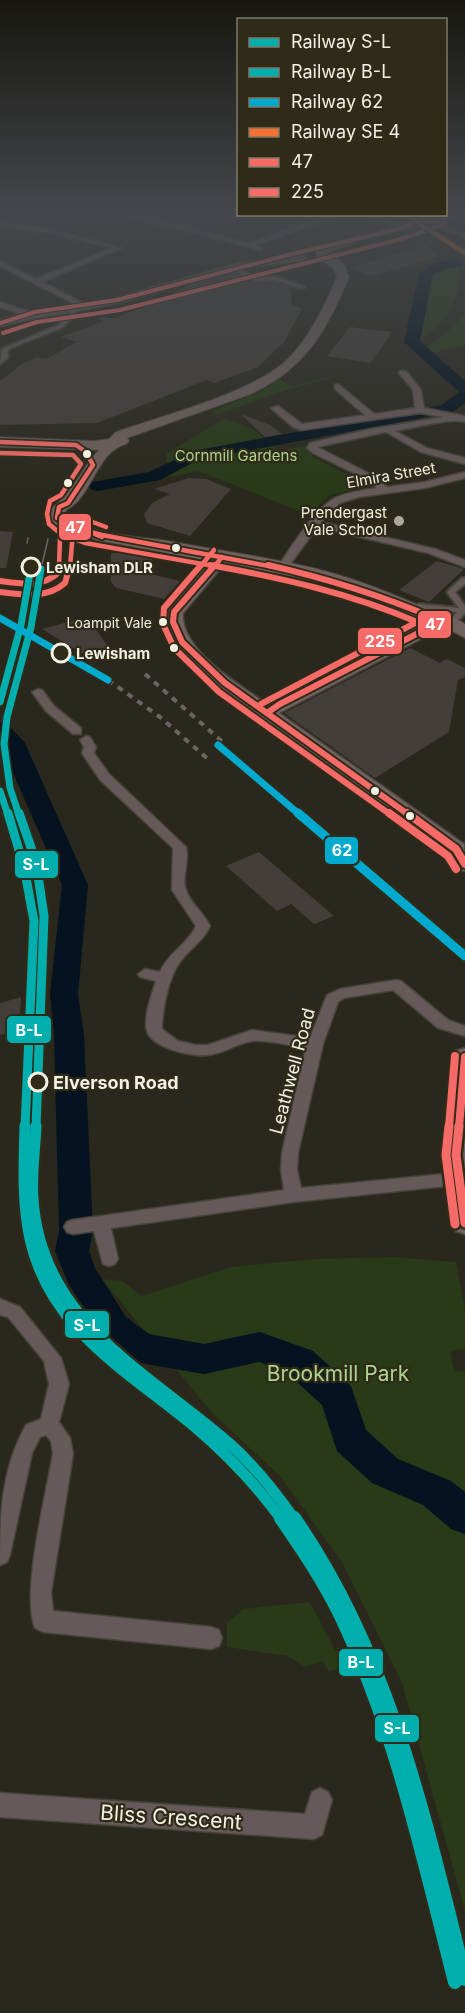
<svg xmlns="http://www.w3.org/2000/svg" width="465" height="2013" font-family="Inter,sans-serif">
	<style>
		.green { fill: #283a17 }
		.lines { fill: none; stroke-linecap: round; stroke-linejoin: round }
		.river { fill: #04131f; fill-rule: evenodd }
		.building { fill: #433e39 }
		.pedestrian-casing { stroke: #45433a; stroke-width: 4 }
		.minor-casing { stroke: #45433a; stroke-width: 3 }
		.tertiary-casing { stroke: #45433a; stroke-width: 3 }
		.primary-casing { stroke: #45433a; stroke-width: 3 }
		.trunk-casing { stroke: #45433a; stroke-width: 2 }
		.pedestrian { fill: #665959; fill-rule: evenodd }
		.minor { fill: #665959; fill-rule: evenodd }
		.tertiary { fill: #665959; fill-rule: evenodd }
		.primary { fill: #716160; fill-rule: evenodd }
		.trunk { fill: #6f605e; fill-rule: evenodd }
		.tram { stroke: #6c6462; stroke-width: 1.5 }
		.rail { stroke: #6c6462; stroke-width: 4; stroke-dasharray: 6 6; stroke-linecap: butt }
		.bus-1-far4-casing { stroke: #2f2b18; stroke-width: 6 }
		.bus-1-far3-casing { stroke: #2f2b18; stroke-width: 8 }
		.bus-1-far2-casing { stroke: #2f2b18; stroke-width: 10 }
		.bus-1-far1-casing { stroke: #2f2b18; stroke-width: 12 }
		.bus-1-casing { stroke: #2f2b18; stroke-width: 14 }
		.bus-2-far4-casing { stroke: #2f2b18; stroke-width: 6 }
		.bus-2-far3-casing { stroke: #2f2b18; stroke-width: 8 }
		.bus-2-far2-casing { stroke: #2f2b18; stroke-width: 10 }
		.bus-2-far1-casing { stroke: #2f2b18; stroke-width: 12 }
		.bus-2-casing { stroke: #2f2b18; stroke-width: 14 }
		.bus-1-far4 { stroke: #f66b68; stroke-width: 4 }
		.bus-1-far3 { stroke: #f66b68; stroke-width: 4.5 }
		.bus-1-far2 { stroke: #f66b68; stroke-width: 6 }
		.bus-1-far1 { stroke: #f66b68; stroke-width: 8 }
		.bus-1 { stroke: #f66b68; stroke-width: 9 }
		.bus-2-far4 { stroke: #f66b68; stroke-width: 4 }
		.bus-2-far3 { stroke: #f66b68; stroke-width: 4.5 }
		.bus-2-far2 { stroke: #f66b68; stroke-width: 6 }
		.bus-2-far1 { stroke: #f66b68; stroke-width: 8 }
		.bus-2 { stroke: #f66b68; stroke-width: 9 }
		.rail-1-far3-casing { stroke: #2f2b18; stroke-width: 10 }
		.rail-1-far2-casing { stroke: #2f2b18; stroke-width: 14 }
		.rail-1-far1-casing { stroke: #2f2b18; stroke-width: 16 }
		.rail-1-casing { stroke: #2f2b18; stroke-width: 18 }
		.rail-2-far3-casing { stroke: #2f2b18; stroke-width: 10 }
		.rail-2-far2-casing { stroke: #2f2b18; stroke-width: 14 }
		.rail-2-far1-casing { stroke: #2f2b18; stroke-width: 16 }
		.rail-2-casing { stroke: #2f2b18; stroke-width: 18 }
		.rail-3-far1-casing { stroke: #2f2b18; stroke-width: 10 }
		.rail-3-casing { stroke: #2f2b18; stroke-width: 14 }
		.rail-4-casing { stroke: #2f2b18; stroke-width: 7 }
		.rail-1-far3 { stroke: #00afad; stroke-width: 7 }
		.rail-1-far2 { stroke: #00afad; stroke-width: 9 }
		.rail-1-far1 { stroke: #00afad; stroke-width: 11 }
		.rail-1 { stroke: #00afad; stroke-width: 14 }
		.rail-2-far3 { stroke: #00afad; stroke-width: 7 }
		.rail-2-far2 { stroke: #00afad; stroke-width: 9 }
		.rail-2-far1 { stroke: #00afad; stroke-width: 11 }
		.rail-2 { stroke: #00afad; stroke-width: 14 }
		.rail-3-far1 { stroke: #00a9ce; stroke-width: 7 }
		.rail-3 { stroke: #00a9ce; stroke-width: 9 }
		.rail-4 { stroke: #f46f30; stroke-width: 4.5 }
		.bus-dot { fill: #f2efe3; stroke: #2f2b18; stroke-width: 2 }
		.poi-dot { fill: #aca99e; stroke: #2f2b18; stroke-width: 2 }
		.stop-dot { fill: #2f2b18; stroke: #f2efe3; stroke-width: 3 }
		.labels { text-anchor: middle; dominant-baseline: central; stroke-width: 4.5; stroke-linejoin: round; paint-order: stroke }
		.far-bus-label { font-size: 14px; fill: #f2efe3; stroke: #2f2b18; text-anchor: end }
		.far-park-label { font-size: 15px; fill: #acd390; stroke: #2f2b18 }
		.far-street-label { font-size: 15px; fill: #f2efe3; stroke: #2f2b18 }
		.far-poi-label { font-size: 15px; fill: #f2efe3; stroke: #2f2b18; text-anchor: end }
		.far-stop-label { font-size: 15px; font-weight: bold; fill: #f2efe3; stroke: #2f2b18; text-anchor: start }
		.street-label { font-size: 18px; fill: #f2efe3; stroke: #2f2b18 }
		.stop-label { font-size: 18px; font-weight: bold; fill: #f2efe3; stroke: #2f2b18; text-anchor: start }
		.near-park-label { font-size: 21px; fill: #acd390; stroke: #2f2b18 }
		.near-street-label { font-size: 21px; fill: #f2efe3; stroke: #2f2b18 }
		.line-badge { stroke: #2f2b18; stroke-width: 2 }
		.badge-label { font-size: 16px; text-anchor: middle; font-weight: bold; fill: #fff }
	</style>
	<rect width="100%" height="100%" fill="#2a281d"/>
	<g class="green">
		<path d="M451,265L457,266C465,295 444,326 420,339L431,273Z"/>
		<polygon points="465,314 465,345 430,354 424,349 452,328"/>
		<polygon points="347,373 287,390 216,415 210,412 259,392 280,379 291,386"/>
		<polygon points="225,418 256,431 279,451 304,446 315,453 311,456 370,486 330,495 312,512 304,513 198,471 169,477 163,475 167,462 167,453"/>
		<polygon points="394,1257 456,1262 465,1311 465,1349 450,1351 454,1371 465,1372 465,1911 402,1683 343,1564 280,1476 213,1414 102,1279 122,1281 142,1296 231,1267 315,1259"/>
		<polygon points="310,1602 335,1650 345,1654 348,1661 345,1668 328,1671 323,1661 304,1667 288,1656 227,1647 227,1623 243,1609"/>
	</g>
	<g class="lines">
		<g class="river">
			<polygon points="457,259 464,263 462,266 445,269 433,275 420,341 465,381 465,403 453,412 198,460 160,480 98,491 92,490 89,486 92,482 98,481 149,472 193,451 442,405 459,392 404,342 419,274 432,264"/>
			<polygon points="0,723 8,725 25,743 88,885 78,994 84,1035 93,1230 89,1251 95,1268 126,1317 149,1334 204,1344 260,1332 313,1351 351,1386 366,1430 398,1459 451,1481 465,1492 465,1534 451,1529 423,1505 372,1483 337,1451 322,1405 287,1373 259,1362 204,1374 140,1363 127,1359 102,1337 68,1283 55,1251 59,1230 54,1035 50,994 62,885 0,743"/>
		</g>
	</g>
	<g class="building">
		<polygon points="426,245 439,257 372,276 350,268"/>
		<polygon points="236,271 237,275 254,283 275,282 290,287 292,304 302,309 284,342 258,367 214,383 207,380 97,423 0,425 0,381 22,364 37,357 46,359 77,342 61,337 102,322 98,317 113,318 122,315 155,303 191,284"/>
		<polygon points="350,327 391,332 389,335 391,335 370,363 327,356"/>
		<polygon points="241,414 270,425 282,434 265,437"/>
		<polygon points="189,478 206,479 231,489 190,536 147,523 144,514 152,503 170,494 154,489"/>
		<polygon points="0,531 13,532 6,568 0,568"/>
		<polygon points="126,552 132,555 152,557 154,575 180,581 164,599 116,588 111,582 111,553"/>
		<polygon points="437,561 464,569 429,602 399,590"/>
		<polygon points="79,619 79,621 89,620 112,652 90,658 42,629"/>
		<polygon points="410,648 440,663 446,659 451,661 465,668 465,677 458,680 449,732 375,778 284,713"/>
		<polygon points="259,852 334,916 314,924 291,904 277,911 226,866"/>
		<polygon points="21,997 19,1030 0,1035 0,1003"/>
	</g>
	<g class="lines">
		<g class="pedestrian-casing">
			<g id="pedestrian">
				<polygon points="240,270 256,277 277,277 305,287 300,288 275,280 255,281 238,273"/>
				<polygon points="70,306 75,307 76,314 61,328 10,348 7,351 8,357 0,364 2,349 57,326 70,314"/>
				<polygon points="462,578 465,578 465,584 455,592 465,606 465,613 456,623 449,621 457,612 419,608 415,606 419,604 459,608 447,592"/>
			</g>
		</g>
		<g class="minor-casing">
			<g id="minor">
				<polygon points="108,211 120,211 249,243 333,214 344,214 257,245 263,248 260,250"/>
				<polygon points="363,214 375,214 410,226 407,228"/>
				<polygon points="424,219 465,234 465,238 424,221"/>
				<polygon points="0,222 49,229 122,248 42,282 85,304 86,306 82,308 0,266 0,261 36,279 112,248 49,233 0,226"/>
				<polygon points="0,302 30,312 31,314 27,316 0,307"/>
				<path d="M400,371H406L421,390L424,408L465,416V422C449,418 414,428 395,431L427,448L465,458V464L421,452L386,432L317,447L372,475L387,487L425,482L465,472V478L425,488L359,497L340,503L321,522L435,549L465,560V567L428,553L317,527L286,570H278L277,568C291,548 314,509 335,498C348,492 363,490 377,488L366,479L313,453L307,448L310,443L371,429L444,417L420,413L301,430L293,427L271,408L278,406L302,424L365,415L335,389V385L338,384L374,414L415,408L413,390L399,373Z"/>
				<polygon points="38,689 42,690 54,706 81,728 81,734 73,734 46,711 32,692"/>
				<path d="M86,736L90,737L96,747L94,753L109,774L186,847C190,861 181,876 186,890C190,903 204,913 210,926C203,942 190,948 180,962C169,976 162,1010 162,1029L178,1041L196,1045H208L252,1030L310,1038L327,995L340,989L396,980L401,981L448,1020L465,1026V1036L438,1028L393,990L344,998L338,1002L323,1044L298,1153L297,1170L301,1188L465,1172V1184L294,1202L111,1228L118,1259L115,1264L109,1266L103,1264L94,1231L73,1234L67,1232L64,1227L67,1222L73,1220L284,1190L281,1170L282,1153L306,1048C292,1046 266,1039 252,1041C237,1043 223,1054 208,1055C192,1057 152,1048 147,1031C143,1017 152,994 156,981L140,977L138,974L145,969L160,972C168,953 188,944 196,926L172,890L173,848L100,780L82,753L84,747L80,740Z"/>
				<path d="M0,1299L20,1307L61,1358L69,1384L59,1422L70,1438L73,1454L51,1593L53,1611L211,1627L219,1630L222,1638L219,1646L211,1649L43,1632L35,1628C21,1594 46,1494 53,1454L51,1441L46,1435L40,1437L32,1453L10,1555L7,1562L0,1565C0,1514 1,1470 26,1425L41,1419L49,1384L44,1361L8,1317L0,1315Z"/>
				<polygon points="320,1788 328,1792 332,1800 322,1835 314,1839 0,1817 0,1793 305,1814 312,1792"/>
			</g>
		</g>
		<g class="tertiary-casing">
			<path id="tertiary" d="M283,257H304L308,260C305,262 248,266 236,269C196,278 157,293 117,303C78,312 39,316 0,326V320L14,316L116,298L236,264Z"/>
		</g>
		<g class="primary-casing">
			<g id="primary">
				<path d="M222,552L230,557L183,613C180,650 240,685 267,704L430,620H442L445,624L442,628L279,713L464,844L465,871L457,869L448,853L437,844L218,687L176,646L167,632L164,622L165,612L216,554Z"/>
				<polygon points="465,1048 465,1234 455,1231 451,1223 443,1155 453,1057 456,1051"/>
			</g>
		</g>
		<g class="trunk-casing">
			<path id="trunk" d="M450,211H465V214C421,229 370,234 328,253L344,264L349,277C326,332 305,370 248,395L127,438L129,441L126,444C96,452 92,498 66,510L65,514C88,537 143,536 174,542C226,552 283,559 332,573C363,582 393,594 423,607C437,613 452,615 465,624V638L441,625L427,622L377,600L323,582L97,540L66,530L56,525L48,515C52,505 57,505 63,498C77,483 85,464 99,450L0,447V437L94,441L109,439L116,432C164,415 241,396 281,365C307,344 324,307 337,277L334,269L316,256V250C358,231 408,226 450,211Z"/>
		</g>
		<use href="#pedestrian" class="pedestrian"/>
		<use href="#minor" class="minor"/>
		<use href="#tertiary" class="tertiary"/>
		<use href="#primary" class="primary"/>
		<use href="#trunk" class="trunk"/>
		<g class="tram">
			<polyline points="27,543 28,538"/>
			<polyline points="41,569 48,539"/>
		</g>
		<g class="rail">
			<polyline points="145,674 225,744"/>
			<polyline points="108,680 160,717 209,760"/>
		</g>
		<g class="bus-1-far4-casing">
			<polyline id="bus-1-far4" points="0,323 35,312 117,300 296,253 399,229 440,214"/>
		</g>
		<g class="bus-1-far3-casing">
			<g id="bus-1-far3">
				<polyline points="0,442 76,445 86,452 93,465 68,503 59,507 57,518 79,529 102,535 274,567"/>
				<polyline points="59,567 60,538 65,524 79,517 106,527"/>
				<polyline points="214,567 222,557"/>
			</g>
		</g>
		<g class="bus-1-far2-casing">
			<g id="bus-1-far2">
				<polyline points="215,565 174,612 173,622 182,642 225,683 409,815"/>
				<path d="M0,581C22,584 42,588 59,572V565"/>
				<path d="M267,713L280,704L436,624L434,618C380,595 325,578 268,565"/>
			</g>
		</g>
		<g class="bus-1-far1-casing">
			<g id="bus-1-far1">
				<polyline points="407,813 456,849 465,864"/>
				<polyline points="459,1127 465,1057"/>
			</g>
		</g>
		<g class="bus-1-casing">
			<polyline id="bus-1" points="459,1126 456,1155 465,1223"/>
		</g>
		<g class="bus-2-far4-casing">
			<polyline id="bus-2-far4" points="3,333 37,322 120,310 401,239 445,224"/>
		</g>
		<g class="bus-2-far3-casing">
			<g id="bus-2-far3">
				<polyline points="0,453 73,455 81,464 61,495 50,501 47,514 49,524 61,534 85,543 219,567"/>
				<polyline points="70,567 73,532 80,528 102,537"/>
				<polyline points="200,567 214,550"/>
			</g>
		</g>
		<g class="bus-2-far2-casing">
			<g id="bus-2-far2">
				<polyline points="201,565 164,608 163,624 174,648 219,692 391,815"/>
				<path d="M210,565C281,578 350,593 417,622L261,704"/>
				<path d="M0,592C22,595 47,599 65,583L70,565"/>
			</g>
		</g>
		<g class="bus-2-far1-casing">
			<g id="bus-2-far1">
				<polyline points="389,813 448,856 456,869"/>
				<polyline points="449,1127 455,1056"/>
			</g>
		</g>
		<g class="bus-2-casing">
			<polyline id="bus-2" points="449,1126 446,1155 455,1224"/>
		</g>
		<use href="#bus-1-far4" class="bus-1-far4"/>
		<use href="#bus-1-far3" class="bus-1-far3"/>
		<use href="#bus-1-far2" class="bus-1-far2"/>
		<use href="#bus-1-far1" class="bus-1-far1"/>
		<use href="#bus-1" class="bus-1"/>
		<use href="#bus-2-far4" class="bus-2-far4"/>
		<use href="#bus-2-far3" class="bus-2-far3"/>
		<use href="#bus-2-far2" class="bus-2-far2"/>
		<use href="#bus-2-far1" class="bus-2-far1"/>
		<use href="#bus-2" class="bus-2"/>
		<g class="rail-1-far3-casing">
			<polyline id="rail-1-far3" points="19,815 10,788 4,744 7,717 31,627 41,569"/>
		</g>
		<g class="rail-1-far2-casing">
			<polyline id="rail-1-far2" points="19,813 36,862 44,916 36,1127"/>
		</g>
		<g class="rail-1-far1-casing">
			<path id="rail-1-far1" d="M36,1126C35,1150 31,1175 33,1199C41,1322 148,1372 230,1444C255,1466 276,1493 295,1520"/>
		</g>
		<g class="rail-1-casing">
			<path id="rail-1" d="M294,1518C390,1656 425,1819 465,1979"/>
		</g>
		<g class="rail-2-far3-casing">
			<g id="rail-2-far3">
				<polyline points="0,702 21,625 31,567"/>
				<polyline points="0,791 8,815"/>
			</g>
		</g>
		<g class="rail-2-far2-casing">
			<polyline id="rail-2-far2" points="8,813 24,867 34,921 25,1127"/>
		</g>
		<g class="rail-2-far1-casing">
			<path id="rail-2-far1" d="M25,1126C24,1164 22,1202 30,1239C50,1330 129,1372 195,1427C227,1454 257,1486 282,1520"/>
		</g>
		<g class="rail-2-casing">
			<path id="rail-2" d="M281,1518C303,1550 324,1581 341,1616C396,1731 423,1858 455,1982"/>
		</g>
		<g class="rail-3-far1-casing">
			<g id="rail-3-far1">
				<polyline points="0,618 108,680"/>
				<polyline points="218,745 300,815"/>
			</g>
		</g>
		<g class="rail-3-casing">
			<polyline id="rail-3" points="298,813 465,956"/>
		</g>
		<g class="rail-4-casing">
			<polyline id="rail-4" points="405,214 465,253"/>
		</g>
		<use href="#rail-1-far3" class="rail-1-far3"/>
		<use href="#rail-1-far2" class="rail-1-far2"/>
		<use href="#rail-1-far1" class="rail-1-far1"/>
		<use href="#rail-1" class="rail-1"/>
		<use href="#rail-2-far3" class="rail-2-far3"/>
		<use href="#rail-2-far2" class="rail-2-far2"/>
		<use href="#rail-2-far1" class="rail-2-far1"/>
		<use href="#rail-2" class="rail-2"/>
		<use href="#rail-3-far1" class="rail-3-far1"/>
		<use href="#rail-3" class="rail-3"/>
		<use href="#rail-4" class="rail-4"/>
	</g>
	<linearGradient id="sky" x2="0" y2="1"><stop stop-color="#171610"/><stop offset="0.43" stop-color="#44484c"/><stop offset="1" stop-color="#44484c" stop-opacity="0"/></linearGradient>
	<rect width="465" height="493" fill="url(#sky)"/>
	<g class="bus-dot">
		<circle cx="87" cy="454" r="5"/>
		<circle cx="68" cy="483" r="5"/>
		<circle cx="176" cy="548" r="5"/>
		<circle cx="163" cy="622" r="5"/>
		<circle cx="174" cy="648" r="5"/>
		<circle cx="375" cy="791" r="5"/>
		<circle cx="410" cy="816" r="5"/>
	</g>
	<circle class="poi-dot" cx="399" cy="521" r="6"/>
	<g class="stop-dot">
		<circle cx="31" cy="567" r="9"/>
		<circle cx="61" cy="653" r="9"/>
		<circle cx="38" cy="1082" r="9"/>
	</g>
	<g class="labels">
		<g class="far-bus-label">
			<text x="152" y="622">Loampit Vale</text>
		</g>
		<g class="far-park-label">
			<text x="236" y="455">Cornmill Gardens</text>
		</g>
		<g class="far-street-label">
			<text transform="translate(391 475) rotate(-10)">Elmira Street</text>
		</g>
		<g class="far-poi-label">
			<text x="387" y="512">Prendergast<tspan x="387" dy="17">Vale School</tspan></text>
		</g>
		<g class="far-stop-label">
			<text x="46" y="567">Lewisham DLR</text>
			<text x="76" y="653">Lewisham</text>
		</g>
		<g class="street-label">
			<text transform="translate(292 1071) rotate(-75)">Leathwell Road</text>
		</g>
		<g class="stop-label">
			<text x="53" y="1082">Elverson Road</text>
		</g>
		<g class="near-park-label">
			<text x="338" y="1373">Brookmill Park</text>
		</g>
		<g class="near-street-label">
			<text transform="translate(171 1817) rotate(4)">Bliss Crescent</text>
		</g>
	</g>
	<g class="line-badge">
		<rect x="58" y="513" width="34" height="28" rx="6" fill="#f66b68"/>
		<rect x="417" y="610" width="35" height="29" rx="6" fill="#f66b68"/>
		<rect x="357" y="627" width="46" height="28" rx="6" fill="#f66b68"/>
		<rect x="324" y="836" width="35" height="29" rx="6" fill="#00a9ce"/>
		<rect x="14" y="850" width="45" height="29" rx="6" fill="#00afad"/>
		<rect x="6" y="1015" width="46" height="29" rx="6" fill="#00afad"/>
		<rect x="64" y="1310" width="46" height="29" rx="6" fill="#00afad"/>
		<rect x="338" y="1648" width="46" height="29" rx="6" fill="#00afad"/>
		<rect x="374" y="1714" width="46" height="29" rx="6" fill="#00afad"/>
	</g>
	<g class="badge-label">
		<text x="75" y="533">47</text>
		<text x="435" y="630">47</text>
		<text x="380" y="647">225</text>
		<text x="342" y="856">62</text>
		<text x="36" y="870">S-L</text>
		<text x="29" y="1036">B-L</text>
		<text x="87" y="1331">S-L</text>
		<text x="361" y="1668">B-L</text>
		<text x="397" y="1734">S-L</text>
	</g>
	<rect x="237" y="18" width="210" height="198" fill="#2f2b18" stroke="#7d7969" stroke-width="1.5"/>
	<rect x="249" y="38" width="30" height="9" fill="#00afad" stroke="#7d7969" stroke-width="1.5"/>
	<text x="291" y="48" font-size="18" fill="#f2efe3">Railway S-L</text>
	<rect x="249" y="68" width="30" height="9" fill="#00afad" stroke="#7d7969" stroke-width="1.5"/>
	<text x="291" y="78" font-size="18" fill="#f2efe3">Railway B-L</text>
	<rect x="249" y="98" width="30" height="9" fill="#00a9ce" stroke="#7d7969" stroke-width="1.5"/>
	<text x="291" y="108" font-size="18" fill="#f2efe3">Railway 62</text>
	<rect x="249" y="128" width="30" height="9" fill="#f46f30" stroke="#7d7969" stroke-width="1.5"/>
	<text x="291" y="138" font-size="18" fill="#f2efe3">Railway SE 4</text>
	<rect x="249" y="158" width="30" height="9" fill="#f66b68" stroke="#7d7969" stroke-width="1.5"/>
	<text x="291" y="168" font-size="18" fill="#f2efe3">47</text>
	<rect x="249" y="188" width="30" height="9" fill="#f66b68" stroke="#7d7969" stroke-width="1.5"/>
	<text x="291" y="198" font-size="18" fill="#f2efe3">225</text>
</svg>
